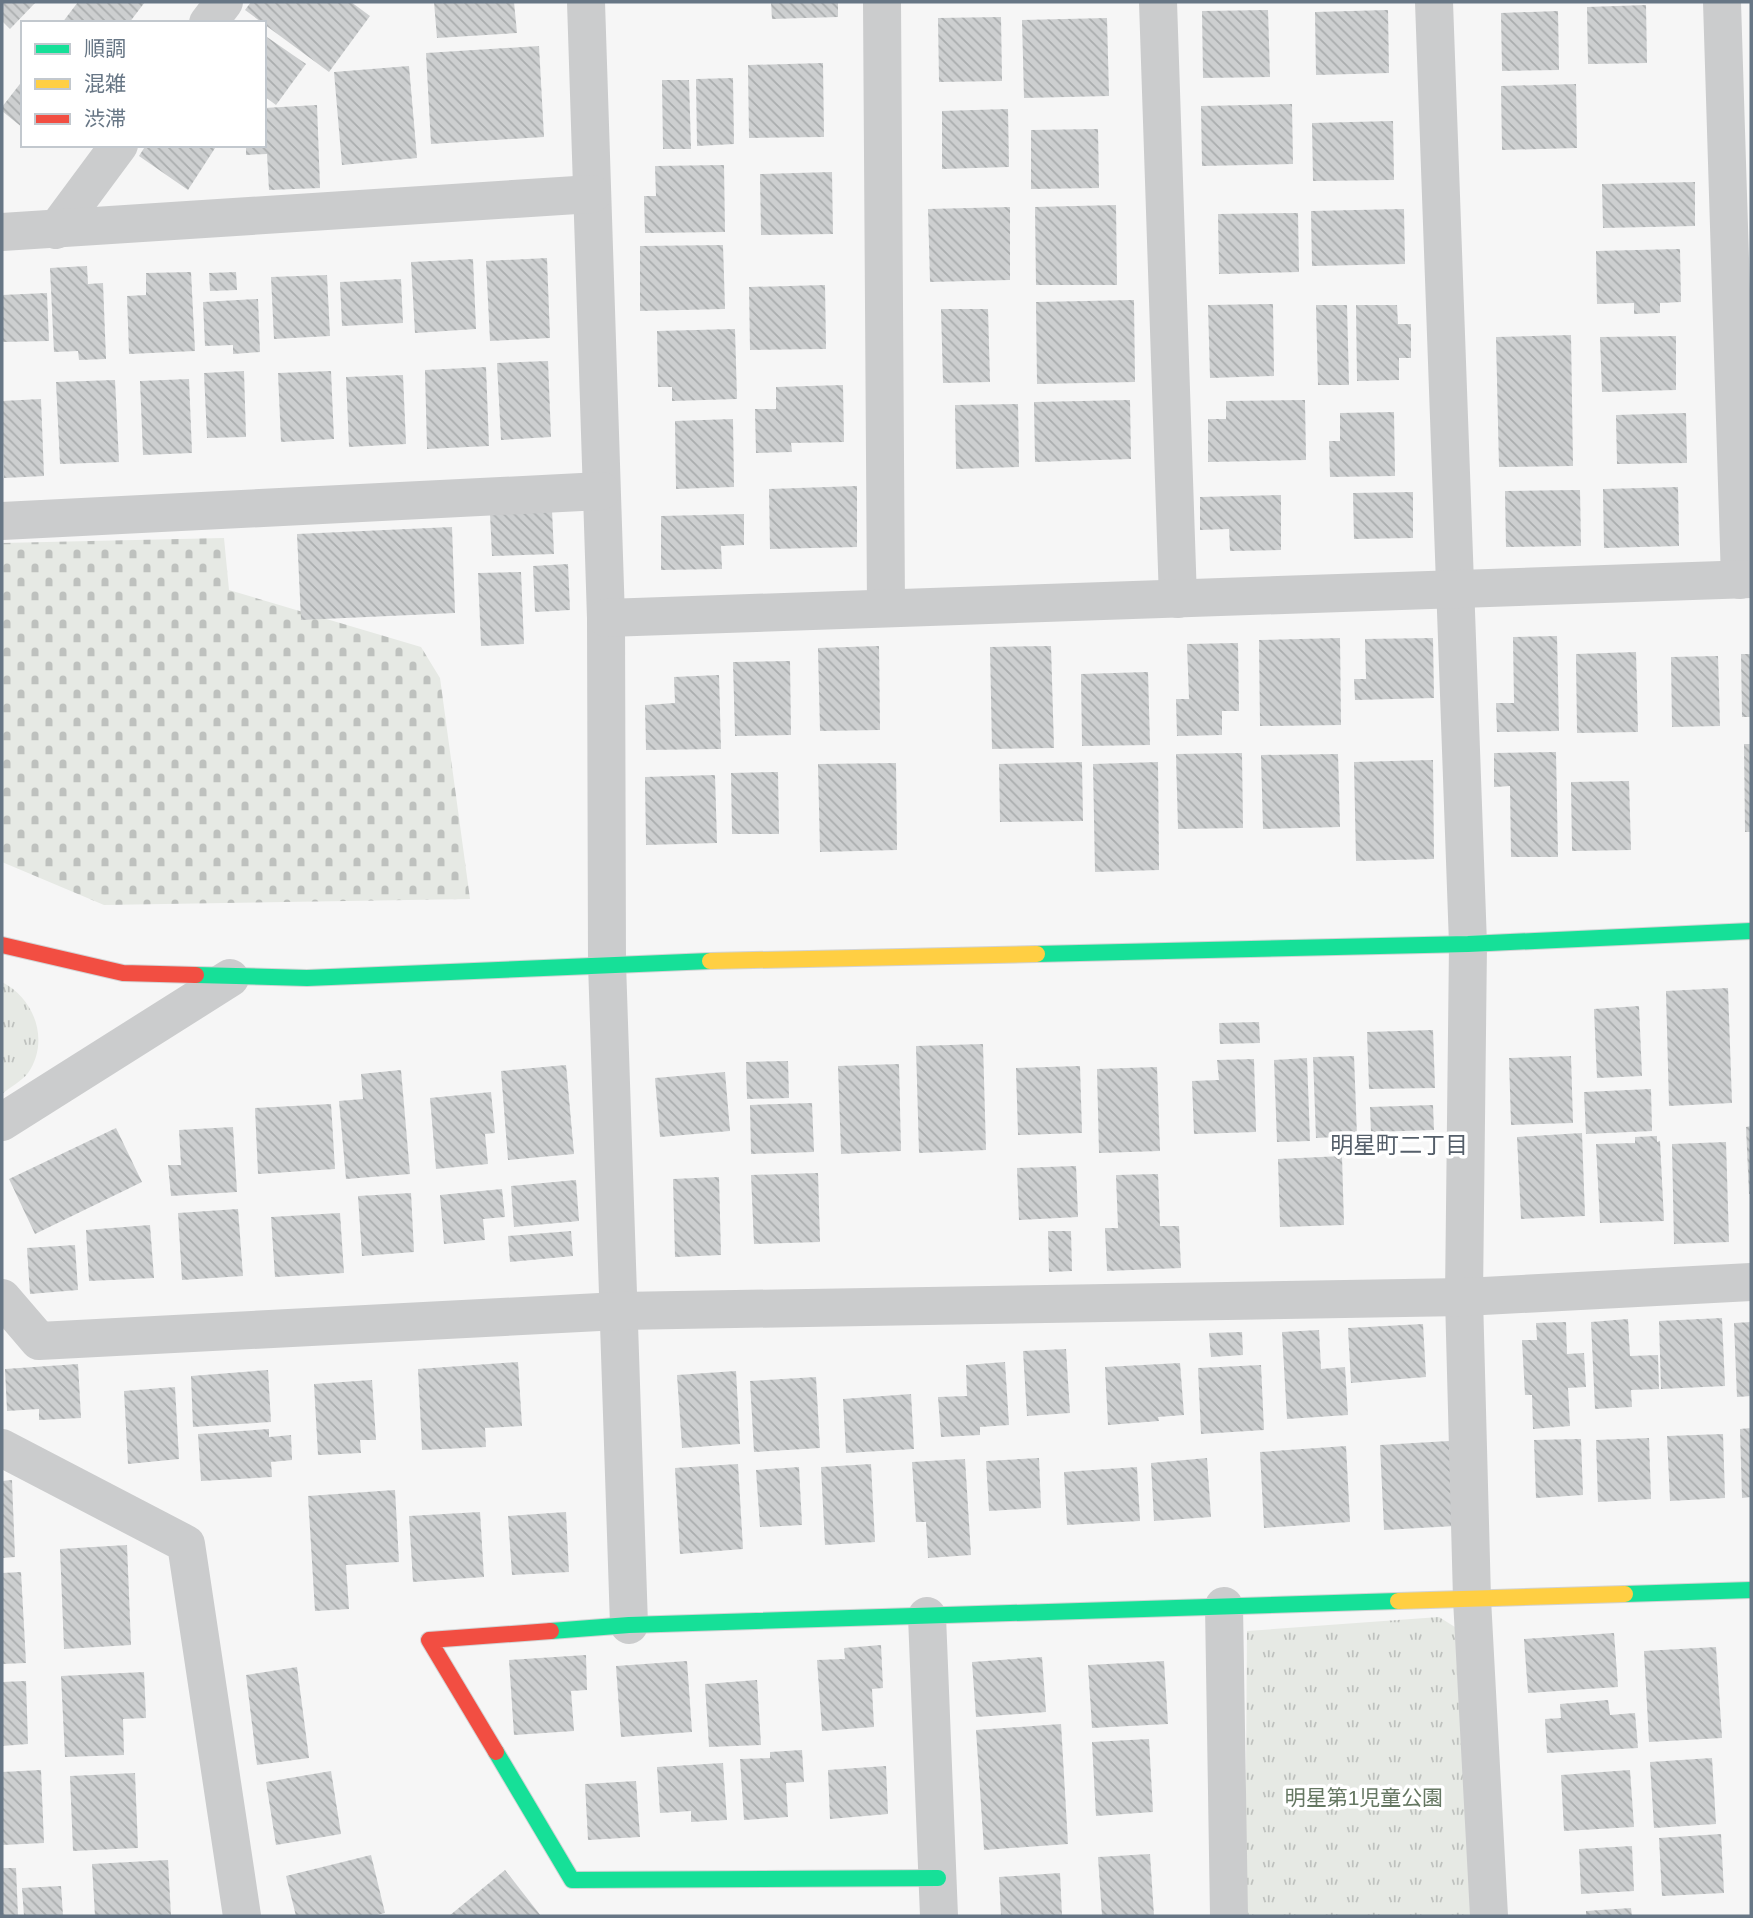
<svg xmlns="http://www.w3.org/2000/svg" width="1753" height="1918" font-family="Arial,'Noto Sans JP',sans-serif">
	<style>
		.cemetery { fill: url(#cemetery-stones) }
		.park { fill: url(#park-tufts) }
		.building { fill: url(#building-back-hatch) }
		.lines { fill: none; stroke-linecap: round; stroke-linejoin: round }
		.fast-casing { stroke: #d2d3d4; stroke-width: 18 }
		.slow-casing { stroke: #d2d3d4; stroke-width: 18 }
		.jam-casing { stroke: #d2d3d4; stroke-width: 18 }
		.street { stroke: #cbcccd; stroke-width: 38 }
		.fast { stroke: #16e098; stroke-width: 16 }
		.slow { stroke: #ffcf43; stroke-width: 16 }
		.jam { stroke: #f24e42; stroke-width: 16 }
		.labels { text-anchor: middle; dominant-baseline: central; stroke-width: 7; stroke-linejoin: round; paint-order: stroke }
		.park-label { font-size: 21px; fill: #657762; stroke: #fff }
		.neighbourhood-label { font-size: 23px; fill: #555f6a; stroke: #fff }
	</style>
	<defs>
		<pattern id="cemetery-stones" width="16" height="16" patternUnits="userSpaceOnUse" patternTransform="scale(1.75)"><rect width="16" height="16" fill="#e6e9e4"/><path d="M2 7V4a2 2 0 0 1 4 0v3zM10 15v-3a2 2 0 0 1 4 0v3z" fill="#bec1be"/></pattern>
		<pattern id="park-tufts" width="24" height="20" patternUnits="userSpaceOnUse" patternTransform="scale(1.75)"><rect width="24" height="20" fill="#e6e9e4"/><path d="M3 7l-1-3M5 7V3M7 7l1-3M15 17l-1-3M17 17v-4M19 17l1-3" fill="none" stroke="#bec1be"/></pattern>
		<pattern id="building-back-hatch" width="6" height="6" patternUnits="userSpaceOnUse" patternTransform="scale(1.75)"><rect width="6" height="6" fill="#cdcfd0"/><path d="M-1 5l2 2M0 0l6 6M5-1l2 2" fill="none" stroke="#aaadae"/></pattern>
	</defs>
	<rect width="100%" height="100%" fill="#f6f6f6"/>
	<polygon class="cemetery" points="224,538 229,590 421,647 440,678 470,899 104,905 2,862 2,543"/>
	<g class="park">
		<path d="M2,982C35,999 50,1041 28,1073C22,1081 9,1088 2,1094Z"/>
		<polygon points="1439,1617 1474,1639 1488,1913 1458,1916 1245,1916 1247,1631"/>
	</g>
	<g class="building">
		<polygon points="2,2 36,2 10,29 2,21"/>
		<polygon points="78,2 145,2 129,23 62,23"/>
		<polygon points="251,2 351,2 370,16 329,72 245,10"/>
		<polygon points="434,2 514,2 517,33 437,38"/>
		<polygon points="771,2 838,2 838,17 772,19"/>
		<polygon points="1646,5 1647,63 1588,64 1587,7"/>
		<polygon points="1268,10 1270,77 1203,78 1202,11"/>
		<polygon points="1388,10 1389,73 1316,75 1315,12"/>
		<polygon points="1558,11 1559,70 1502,71 1501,13"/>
		<polygon points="1001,17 1002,81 939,82 938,18"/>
		<polygon points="1107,18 1109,96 1024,98 1022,20"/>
		<polygon points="264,35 306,64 276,105 264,96"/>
		<polygon points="539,46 544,137 431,144 426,53"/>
		<polygon points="823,63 824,137 749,138 748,65"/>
		<polygon points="409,66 417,158 342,165 334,72"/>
		<polygon points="733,78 734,144 697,146 696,79"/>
		<polygon points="23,80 23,128 2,111 2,107"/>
		<polygon points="662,80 689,80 691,149 663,149"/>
		<polygon points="1576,84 1577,148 1502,150 1501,86"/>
		<polygon points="1292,104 1293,164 1202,166 1201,106"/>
		<polygon points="317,105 320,188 269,190 267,154 246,155 246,145 264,145 264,108"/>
		<polygon points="1008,109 1009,167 942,169 942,111"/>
		<polygon points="1393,121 1394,180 1313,181 1312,123"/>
		<polygon points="1098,129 1099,188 1031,189 1031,130"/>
		<polygon points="146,145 217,145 188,190 139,156"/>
		<polygon points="724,165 725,232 645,233 644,196 656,196 655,166"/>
		<polygon points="832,172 833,234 761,235 760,174"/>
		<polygon points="1695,182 1695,226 1603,228 1602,184"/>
		<polygon points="1116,205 1117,285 1036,285 1035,207"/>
		<polygon points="1010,207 1010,280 930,282 928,209"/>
		<polygon points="1404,209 1405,264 1312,266 1311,211"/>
		<polygon points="1298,213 1299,272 1219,274 1218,214"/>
		<polygon points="723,245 725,309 640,311 640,246"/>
		<polygon points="1680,249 1681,302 1660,303 1660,313 1634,314 1634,303 1597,304 1596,251"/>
		<polygon points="547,258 550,338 490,341 486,261"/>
		<polygon points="473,259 476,329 415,333 411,262"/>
		<polygon points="87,266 88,284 103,283 106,359 79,360 78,351 54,352 50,268"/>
		<polygon points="191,272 195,351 129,354 127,296 146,295 146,273"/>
		<polygon points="236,272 237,290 210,291 209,273"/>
		<polygon points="327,275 330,336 274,339 271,277"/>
		<polygon points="401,279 403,323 342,326 340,282"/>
		<polygon points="825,285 826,349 750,350 749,287"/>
		<polygon points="47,293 49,341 2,342 2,295"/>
		<polygon points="258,299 260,352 233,354 233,345 205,346 203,302"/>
		<polygon points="1134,300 1135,382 1037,384 1036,302"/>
		<polygon points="1273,304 1274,376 1210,378 1208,305"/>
		<polygon points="1316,305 1347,305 1349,385 1318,385"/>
		<polygon points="1356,305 1397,305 1398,324 1411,324 1411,358 1399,358 1399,380 1357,381"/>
		<polygon points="941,309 988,309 990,382 943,383"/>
		<polygon points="735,329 737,399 672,401 672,387 658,387 657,331"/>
		<polygon points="1571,335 1573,466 1499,467 1496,337"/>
		<polygon points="1676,336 1676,390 1602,392 1600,337"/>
		<polygon points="548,361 551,437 501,440 497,363"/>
		<polygon points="486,367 489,446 427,449 425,370"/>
		<polygon points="244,371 246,437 207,438 204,373"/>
		<polygon points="331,371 334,439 281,442 278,373"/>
		<polygon points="403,375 406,444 349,447 346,377"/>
		<polygon points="189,379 192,453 143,455 140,381"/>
		<polygon points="115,380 119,462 60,464 56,382"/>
		<polygon points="843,385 844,442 791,443 792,452 756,453 755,409 776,409 776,387"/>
		<polygon points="41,399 44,476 4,478 2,401"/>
		<polygon points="1130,400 1131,459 1035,462 1034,402"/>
		<polygon points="1305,400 1306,460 1208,462 1208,419 1226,419 1226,401"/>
		<polygon points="1018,404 1019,467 956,469 955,405"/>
		<polygon points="1394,412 1395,476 1330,477 1329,441 1340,441 1340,413"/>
		<polygon points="1686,413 1687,463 1617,464 1616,415"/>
		<polygon points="733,419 734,487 676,489 675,421"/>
		<polygon points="857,486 857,547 770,549 769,489"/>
		<polygon points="1678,487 1679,546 1604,548 1603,489"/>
		<polygon points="1580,490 1581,546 1506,547 1505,491"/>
		<polygon points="1413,492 1413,538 1354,539 1353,493"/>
		<polygon points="1281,495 1281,550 1230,551 1229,529 1200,530 1200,497"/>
		<polygon points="552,510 554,554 492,556 490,513"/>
		<polygon points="744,514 744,545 721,546 722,569 661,570 661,516"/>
		<polygon points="452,527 455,613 301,620 297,534"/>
		<polygon points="568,564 570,610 535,612 533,566"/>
		<polygon points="521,572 524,644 481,646 478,573"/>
		<polygon points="1557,636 1559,731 1497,732 1496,703 1514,703 1513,637"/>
		<polygon points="1340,638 1341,725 1260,726 1259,640"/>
		<polygon points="1433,638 1434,698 1355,700 1354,679 1366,679 1365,639"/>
		<polygon points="1238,643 1239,711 1222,711 1222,735 1177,736 1176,699 1189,699 1187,644"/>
		<polygon points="879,646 880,730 820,731 818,648"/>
		<polygon points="1051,646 1054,748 992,749 990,647"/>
		<polygon points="1636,652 1638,732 1577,733 1576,654"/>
		<polygon points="1741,654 1751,654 1751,717 1742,717"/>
		<polygon points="1718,656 1720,726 1672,727 1671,657"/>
		<polygon points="790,661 791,735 735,736 733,662"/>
		<polygon points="1148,672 1150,745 1082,746 1081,674"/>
		<polygon points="719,675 721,749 646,750 645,705 675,703 674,677"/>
		<polygon points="1744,744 1751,744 1751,832 1745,832"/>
		<polygon points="1556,752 1558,857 1511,857 1510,786 1494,787 1494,753"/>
		<polygon points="1242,753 1243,828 1178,829 1176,754"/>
		<polygon points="1338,754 1340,827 1263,829 1261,755"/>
		<polygon points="1433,760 1434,859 1356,861 1354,762"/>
		<polygon points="1082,762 1083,821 1000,822 999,764"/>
		<polygon points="1158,762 1159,870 1095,872 1093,764"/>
		<polygon points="896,763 897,850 820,852 818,764"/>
		<polygon points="778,772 779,834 732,834 731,773"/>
		<polygon points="715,775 717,843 646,845 645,777"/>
		<polygon points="1629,781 1631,850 1572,851 1571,782"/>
		<polygon points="1728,988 1732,1103 1669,1106 1666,991"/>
		<polygon points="1639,1006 1642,1076 1597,1078 1594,1009"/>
		<polygon points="1259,1022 1260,1043 1220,1044 1219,1023"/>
		<polygon points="1433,1030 1435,1088 1369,1089 1367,1032"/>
		<polygon points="983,1044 986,1150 919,1153 916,1046"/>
		<polygon points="1354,1056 1357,1136 1316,1138 1313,1057"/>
		<polygon points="1571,1056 1573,1123 1511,1125 1509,1058"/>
		<polygon points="1307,1058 1310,1141 1277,1142 1274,1060"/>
		<polygon points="1254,1059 1256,1132 1194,1134 1192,1081 1219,1080 1217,1060"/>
		<polygon points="788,1061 789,1098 747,1099 746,1062"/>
		<polygon points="899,1064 901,1151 841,1154 838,1066"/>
		<polygon points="566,1065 574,1154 508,1160 501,1071"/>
		<polygon points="1080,1066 1082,1133 1018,1135 1016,1068"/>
		<polygon points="1157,1067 1160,1151 1099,1153 1097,1069"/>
		<polygon points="401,1070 410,1174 346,1179 339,1101 363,1099 361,1074"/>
		<polygon points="725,1072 730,1131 660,1137 655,1078"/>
		<polygon points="1651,1089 1652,1131 1586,1134 1584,1092"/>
		<polygon points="491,1092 495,1133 485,1134 488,1164 436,1169 430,1098"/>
		<polygon points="812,1103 814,1152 751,1154 750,1105"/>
		<polygon points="331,1104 335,1169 258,1174 255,1108"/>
		<polygon points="1433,1105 1434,1130 1371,1132 1370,1107"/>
		<polygon points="1751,1126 1751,1194 1749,1194 1746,1127"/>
		<polygon points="233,1127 237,1192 171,1196 168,1165 181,1165 179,1130"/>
		<polygon points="116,1128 142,1182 35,1234 9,1179"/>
		<polygon points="1582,1133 1585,1216 1521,1219 1517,1137"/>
		<polygon points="1657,1136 1657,1142 1660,1141 1664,1221 1600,1223 1596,1144 1635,1143 1635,1137"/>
		<polygon points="1726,1142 1729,1242 1674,1244 1672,1144"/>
		<polygon points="1342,1156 1344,1225 1280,1227 1278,1159"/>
		<polygon points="1076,1166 1078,1217 1019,1220 1017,1168"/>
		<polygon points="818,1173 820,1242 754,1244 751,1175"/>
		<polygon points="1158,1174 1160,1226 1179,1226 1181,1268 1107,1271 1105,1228 1118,1228 1116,1175"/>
		<polygon points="719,1177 721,1255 675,1257 673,1179"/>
		<polygon points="576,1180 579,1221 514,1227 511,1186"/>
		<polygon points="502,1189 505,1217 483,1219 485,1240 444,1244 440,1195"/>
		<polygon points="411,1193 414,1252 362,1256 358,1196"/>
		<polygon points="238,1209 243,1276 182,1280 178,1213"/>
		<polygon points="340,1213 344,1273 275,1277 271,1217"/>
		<polygon points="150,1225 154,1278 89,1281 86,1230"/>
		<polygon points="571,1231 573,1256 510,1262 508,1236"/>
		<polygon points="1048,1231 1071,1231 1072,1271 1049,1272"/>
		<polygon points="75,1245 78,1290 30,1294 27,1248"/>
		<polygon points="1722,1318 1725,1386 1661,1389 1659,1321"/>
		<polygon points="1628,1319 1630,1356 1658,1355 1659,1389 1631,1390 1632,1407 1595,1409 1591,1322"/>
		<polygon points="1566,1322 1567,1354 1584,1353 1586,1387 1568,1388 1570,1426 1533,1429 1532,1395 1525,1395 1522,1340 1537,1340 1536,1323"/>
		<polygon points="1751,1322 1751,1396 1737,1397 1734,1323"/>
		<polygon points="1423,1324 1426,1377 1351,1383 1348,1328"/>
		<polygon points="1319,1330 1321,1369 1345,1367 1348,1415 1287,1419 1282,1332"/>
		<polygon points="1242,1332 1243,1355 1211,1357 1209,1333"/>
		<polygon points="1066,1349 1070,1413 1027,1416 1023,1351"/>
		<polygon points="518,1362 522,1426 485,1428 486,1447 422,1450 418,1369"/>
		<polygon points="1005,1362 1009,1425 980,1427 980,1435 941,1437 938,1397 967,1396 966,1365"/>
		<polygon points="1180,1363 1184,1415 1158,1417 1159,1421 1108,1425 1105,1367"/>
		<polygon points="78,1364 81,1418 39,1420 39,1409 7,1411 5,1369"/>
		<polygon points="1261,1365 1264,1430 1201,1434 1198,1368"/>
		<polygon points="268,1370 271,1422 193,1427 191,1376"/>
		<polygon points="736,1371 740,1444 682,1448 677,1375"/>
		<polygon points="816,1377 820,1448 754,1452 750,1381"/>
		<polygon points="372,1380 376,1440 360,1440 361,1453 318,1455 314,1384"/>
		<polygon points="175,1387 179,1459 128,1464 124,1391"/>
		<polygon points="911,1394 914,1449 846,1453 843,1399"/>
		<polygon points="1751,1428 1751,1497 1742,1498 1740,1429"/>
		<polygon points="269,1429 269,1437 291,1435 292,1460 271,1462 272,1477 201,1481 198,1434"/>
		<polygon points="1723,1434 1725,1498 1670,1501 1667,1436"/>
		<polygon points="1649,1438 1651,1499 1598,1502 1596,1440"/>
		<polygon points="1581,1439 1583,1495 1536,1498 1534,1440"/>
		<polygon points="1449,1441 1455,1526 1384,1530 1380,1445"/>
		<polygon points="1346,1446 1350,1522 1264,1528 1260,1452"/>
		<polygon points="1039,1458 1041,1508 989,1511 986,1461"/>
		<polygon points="1207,1458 1211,1517 1154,1521 1151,1463"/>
		<polygon points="965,1459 971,1555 928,1558 926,1522 916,1522 912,1462"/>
		<polygon points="738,1464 743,1549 680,1554 675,1468"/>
		<polygon points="871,1464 875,1542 825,1545 821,1467"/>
		<polygon points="799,1467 802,1525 760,1527 756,1470"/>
		<polygon points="1137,1467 1140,1521 1067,1525 1064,1472"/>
		<polygon points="12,1480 15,1557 2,1558 2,1481"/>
		<polygon points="395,1490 399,1562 346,1565 349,1609 315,1611 308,1496"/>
		<polygon points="480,1512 484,1577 413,1582 409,1516"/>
		<polygon points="566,1512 569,1572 512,1575 508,1516"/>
		<polygon points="127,1545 131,1645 64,1649 60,1549"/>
		<polygon points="21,1572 26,1663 2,1664 2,1573"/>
		<polygon points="1614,1633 1618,1687 1528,1693 1524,1639"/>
		<polygon points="881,1645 883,1688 872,1689 874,1727 822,1731 817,1660 845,1659 844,1648"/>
		<polygon points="1716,1647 1722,1738 1649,1742 1644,1651"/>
		<polygon points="586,1655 587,1690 571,1691 574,1731 514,1735 509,1660"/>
		<polygon points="1042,1657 1046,1712 976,1717 972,1662"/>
		<polygon points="687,1661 692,1732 621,1737 616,1666"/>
		<polygon points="1164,1661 1168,1724 1092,1728 1088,1665"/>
		<polygon points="297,1667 309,1758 257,1765 246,1675"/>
		<polygon points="144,1672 146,1718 123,1719 124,1755 65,1757 61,1676"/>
		<polygon points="757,1680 761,1745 709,1747 705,1684"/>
		<polygon points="26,1681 28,1744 2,1746 2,1682"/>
		<polygon points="1608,1700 1610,1715 1635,1713 1638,1748 1547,1753 1545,1719 1561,1718 1560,1704"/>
		<polygon points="1061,1724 1068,1844 984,1850 976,1730"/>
		<polygon points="1149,1739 1153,1812 1096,1816 1092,1742"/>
		<polygon points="802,1750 804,1782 786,1783 788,1817 744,1820 740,1759 770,1758 770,1752"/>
		<polygon points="1712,1758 1716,1824 1654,1828 1650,1762"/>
		<polygon points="723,1763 727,1820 691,1822 691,1811 660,1813 657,1767"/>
		<polygon points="886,1766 888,1814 830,1819 828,1770"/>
		<polygon points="41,1770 44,1843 2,1845 2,1772"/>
		<polygon points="1630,1770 1634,1827 1564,1831 1561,1775"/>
		<polygon points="331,1771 341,1834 276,1845 266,1782"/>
		<polygon points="135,1773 138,1848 73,1851 70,1776"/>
		<polygon points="636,1781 640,1837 588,1840 585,1784"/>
		<polygon points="1721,1834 1724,1893 1662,1896 1659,1838"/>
		<polygon points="1632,1846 1634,1891 1581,1894 1579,1849"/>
		<polygon points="1150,1854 1154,1916 1102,1916 1098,1857"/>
		<polygon points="371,1855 385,1913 373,1916 296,1916 286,1876"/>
		<polygon points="168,1860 171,1916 95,1916 92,1864"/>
		<polygon points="2,1868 16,1868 18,1916 2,1916"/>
		<polygon points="505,1870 541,1916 449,1916"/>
		<polygon points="1060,1873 1062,1916 1001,1916 999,1877"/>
		<polygon points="61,1886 63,1916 24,1916 22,1888"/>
		<polygon points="1631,1908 1632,1916 1586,1916 1586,1911"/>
	</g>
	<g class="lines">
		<g class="fast-casing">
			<g id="fast">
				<polyline points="1037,954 1468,944 1751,931"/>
				<polyline points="196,975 307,978 710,961"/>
				<polyline points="1625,1594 1751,1590"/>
				<polyline points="551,1631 629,1625 1398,1601"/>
				<polyline points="496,1752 572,1880 938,1878"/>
			</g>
		</g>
		<g class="slow-casing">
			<g id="slow">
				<polyline points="710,961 1037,954"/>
				<polyline points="1398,1601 1625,1594"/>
			</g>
		</g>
		<g class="jam-casing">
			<g id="jam">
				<polyline points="2,945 123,973 196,975"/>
				<polyline points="496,1752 429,1640 551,1631"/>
			</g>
		</g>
		<g class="street">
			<polyline points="586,2 606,618 607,963 629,1625"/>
			<polyline points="882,2 886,608"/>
			<polyline points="1158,2 1178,599"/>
			<polyline points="1434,2 1468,944 1464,1297 1472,1599 1489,1916"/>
			<polyline points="1722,2 1740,580"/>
			<polyline points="208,23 224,2"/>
			<polyline points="56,230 119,145"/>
			<polyline points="2,232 592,194"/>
			<polyline points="2,521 601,491"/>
			<polyline points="606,618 1751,579"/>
			<polyline points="2,1122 230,978"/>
			<polyline points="2,1298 39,1341 619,1311 1464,1297 1751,1282"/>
			<polyline points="2,1448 186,1544 242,1916"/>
			<polyline points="1224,1606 1229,1916"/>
			<polyline points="927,1616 939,1916"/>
		</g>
		<use href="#fast" class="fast"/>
		<use href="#slow" class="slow"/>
		<use href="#jam" class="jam"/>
	</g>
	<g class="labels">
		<g class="park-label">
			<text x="1364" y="1797">明星第1児童公園</text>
		</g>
		<g class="neighbourhood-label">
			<text x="1399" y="1145">明星町二丁目</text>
		</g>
	</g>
	<rect width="1753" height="1918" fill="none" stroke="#677685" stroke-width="7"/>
	<rect x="21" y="21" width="245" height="126" fill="#ffffff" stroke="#c2c8ce" stroke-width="2"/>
	<rect x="35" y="44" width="35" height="10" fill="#16e098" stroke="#c2c8ce" stroke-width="2"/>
	<text x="84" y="56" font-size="21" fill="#677685">順調</text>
	<rect x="35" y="79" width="35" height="10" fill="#ffcf43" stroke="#c2c8ce" stroke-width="2"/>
	<text x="84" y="91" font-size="21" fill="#677685">混雑</text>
	<rect x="35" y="114" width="35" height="10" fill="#f24e42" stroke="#c2c8ce" stroke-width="2"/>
	<text x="84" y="126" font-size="21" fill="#677685">渋滞</text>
</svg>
